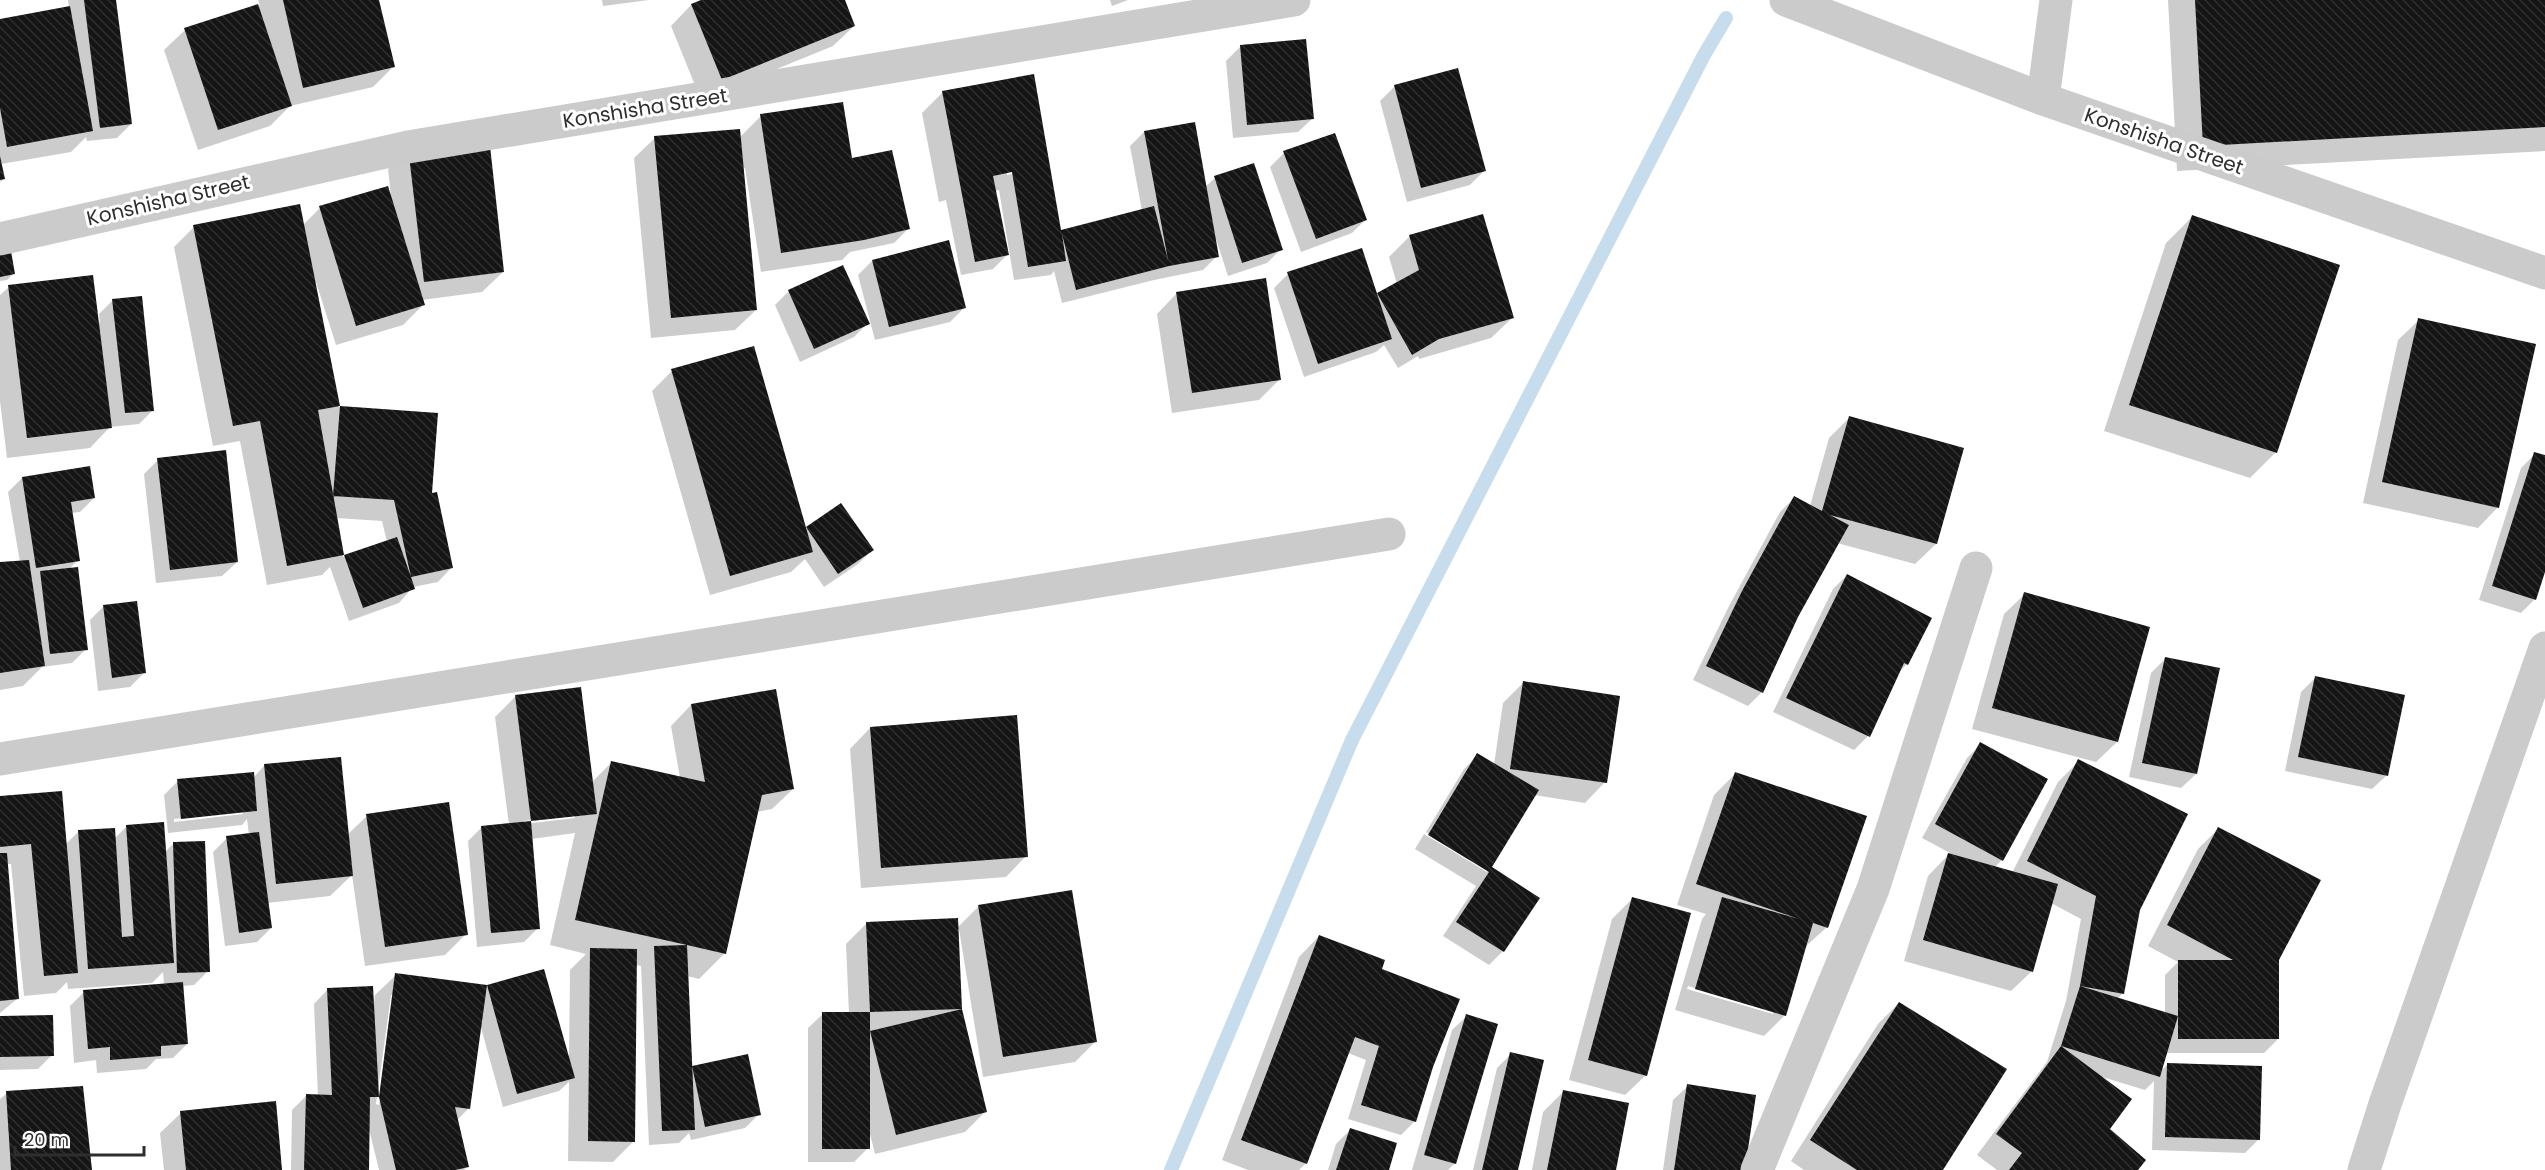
<svg xmlns="http://www.w3.org/2000/svg" width="2545" height="1170" font-family="Poppins,sans-serif">
	<style>
		.shadow { fill: #0003; fill-rule: evenodd }
		.lines { fill: none; stroke-linecap: round; stroke-linejoin: round }
		.stream { stroke: #c7dded; stroke-width: 14 }
		.building { fill: url(#building-back-hatch); fill-rule: evenodd }
		.minor { stroke: #cbcbcb; stroke-width: 33 }
		.tertiary { stroke: #cbcbcb; stroke-width: 33 }
		.labels { text-anchor: middle; dominant-baseline: central; stroke-width: 6; stroke-linejoin: round; paint-order: stroke }
		.street-label { font-size: 20px; fill: #2e2e2e; stroke: #fff }
	</style>
	<defs>
		<pattern id="building-back-hatch" width="6" height="6" patternUnits="userSpaceOnUse" patternTransform="scale(1.5)"><rect width="6" height="6" fill="#151515"/><path d="M-1 5l2 2M0 0l6 6M5-1l2 2" fill="none" stroke="#2f2f2f"/></pattern>
	</defs>
	<rect width="100%" height="100%" fill="#fff"/>
	<g class="shadow">
		<polygon points="68,0 115,0 131,124 117,138 87,141 86,137 71,152 1,164 4,179 0,182 0,20 69,8"/>
		<polygon points="258,0 378,0 393,67 373,87 290,106 270,126 198,150 164,50 185,30 260,5"/>
		<polygon points="602,0 649,0 603,6"/>
		<polygon points="705,0 843,0 854,26 833,46 701,100 671,26 691,5"/>
		<polygon points="1110,0 1128,0 1112,6"/>
		<polygon points="2168,0 2545,0 2545,151 2177,171"/>
		<polygon points="1240,47 1313,118 1298,132 1233,138 1226,61"/>
		<path d="M1032,76L1060,232L1142,211L1130,146L1144,132L1205,187L1215,178L1281,249L1267,263L1228,276L1216,239L1214,240L1217,256L1203,270L1154,280L1062,303L1054,271L1051,275L1014,280L999,190L995,191L1007,255L993,269L961,275L946,200L939,202L922,113L943,92ZM1028,171L1007,175V172Z"/>
		<polygon points="1394,87 1484,171 1470,185 1407,202 1380,101"/>
		<polygon points="761,116 850,160 908,229 894,243 850,252 842,260 761,272 745,168 743,169 756,310 735,330 651,338 634,158 655,138 740,137"/>
		<path d="M409,149L503,272L482,292L422,300L423,305L403,325L336,345L316,282L314,283L338,407L436,414L430,495L452,567L438,582L413,587L399,603L349,621L330,567L322,575L267,585L240,441L213,446L174,247L194,227L303,225L320,208L391,196L388,169ZM336,518L382,521L387,542L343,557Z"/>
		<polygon points="1284,153 1366,219 1352,233 1301,252 1270,167"/>
		<polygon points="1482,216 1512,318 1491,338 1419,359 1418,356 1398,368 1384,345 1376,352 1304,377 1274,288 1288,274 1377,295 1397,284 1389,257 1409,237"/>
		<polygon points="2192,217 2276,452 2250,478 2104,431 2166,243"/>
		<polygon points="0,254 14,273 7,280 0,281"/>
		<polygon points="872,261 964,308 950,322 875,340 858,275"/>
		<polygon points="9,287 97,322 100,322 99,314 113,300 153,410 139,424 110,427 90,448 7,458 0,401 0,295"/>
		<polygon points="789,291 868,323 854,337 800,362 775,305"/>
		<polygon points="1177,293 1280,379 1259,400 1172,413 1157,314"/>
		<polygon points="2419,320 2498,507 2478,528 2363,503 2398,340"/>
		<polygon points="672,371 805,530 841,505 872,550 858,564 824,587 805,559 791,572 710,595 652,391"/>
		<polygon points="1849,418 1962,449 1936,544 1915,564 1837,543 1797,617 1762,692 1748,706 1693,680 1729,606 1780,512 1794,498 1810,506 1829,438"/>
		<polygon points="2535,454 2545,457 2545,567 2535,599 2521,613 2479,600 2521,468"/>
		<polygon points="158,460 237,562 222,576 156,583 144,474"/>
		<polygon points="22,478 94,498 80,512 71,513 78,560 69,569 86,649 72,663 42,667 23,686 0,690 0,563 20,562 8,492"/>
		<polygon points="1847,575 1907,664 1898,673 1868,736 1854,750 1773,712 1833,589"/>
		<polygon points="2025,594 2117,742 2096,762 1972,729 2004,614"/>
		<polygon points="104,606 144,673 130,687 98,691 90,620"/>
		<polygon points="2165,659 2196,774 2181,788 2129,777 2151,673"/>
		<polygon points="2315,678 2387,775 2372,789 2285,771 2301,692"/>
		<polygon points="1523,683 1605,782 1585,803 1534,795 1490,867 1538,898 1503,951 1489,965 1443,936 1476,886 1415,849 1424,834 1487,872 1487,868 1426,832 1464,769 1478,755 1494,765 1503,703"/>
		<path d="M516,696L591,783L611,763L680,778L671,726L691,705L793,789L772,809L757,812L725,953L699,979L687,976L691,1068L747,1056L759,1114L745,1128L691,1140L689,1133L679,1143L649,1145L641,966L636,965L634,1141L613,1162L568,1161L569,1082L559,1091L503,1107L480,1024L469,1108L456,1121L467,1166L464,1170H379L369,1129L368,1170H291L292,1110L306,1096H318L314,1004L328,989L374,1003L375,995L396,975L487,987L543,971L569,1059L570,970L586,954L550,945L575,833L531,839L538,928L524,942L477,947L468,841L482,827L509,825L495,717ZM575,815V818L524,824L523,821ZM391,995H394L379,1105L376,1104Z"/>
		<polygon points="870,728 1026,856 1006,877 861,888 850,749"/>
		<polygon points="1981,744 2046,780 2002,860 1994,868 2012,873 2058,782 2079,761 2135,915 2122,994 2117,999 2165,1014 2165,975 2178,962 2148,946 2198,849 2218,829 2278,959 2278,1039 2264,1053 2166,1053 2160,1072 2168,1064 2259,1139 2245,1153 2152,1150 2154,1081 2145,1090 2099,1076 2103,1135 2136,1170 1997,1170 1977,1155 2047,1062 2066,1001 2081,919 2051,903 2032,971 2011,991 1904,961 1928,876 1950,853 1922,838 1967,758"/>
		<path d="M264,766L347,835L367,816L466,934L445,955L365,966L352,875L330,896L267,903L271,928L257,942L225,946L213,852L227,838L249,835L247,819L242,825L168,833L164,795L178,781L253,778ZM243,811V814L174,822V819Z"/>
		<path d="M1735,774L1827,927L1805,947L1784,1016L1764,1036L1675,1010L1702,919L1706,914L1677,905L1714,795ZM1688,986L1773,1011V1014L1687,989Z"/>
		<polygon points="0,798 65,845 79,831 114,839 127,826 165,852 173,844 208,971 194,985 182,986 187,1044 173,1058 156,1059 146,1069 97,1073 96,1060 74,1063 70,1006 84,992 164,985 163,972 152,983 68,989 67,982 56,993 24,996 11,864 7,864 17,999 0,1013"/>
		<polygon points="1632,899 1646,1075 1625,1095 1569,1080 1612,919"/>
		<polygon points="979,906 1095,1042 1075,1062 983,1077 959,929 957,929 960,1009 986,1111 965,1132 875,1154 869,1130 868,1148 854,1162 808,1162 808,1028 823,1014 849,1014 846,944 867,923 957,928"/>
		<polygon points="1319,936 1377,976 1432,1066 1415,1121 1401,1135 1348,1119 1366,1060 1348,1053 1306,1163 1299,1170 1248,1170 1222,1160 1299,957"/>
		<polygon points="1899,1003 1941,1170 1804,1170 1791,1161 1878,1024"/>
		<polygon points="1467,1016 1455,1163 1448,1170 1412,1170 1452,1030"/>
		<polygon points="0,1018 52,1055 38,1069 0,1070"/>
		<polygon points="1511,1054 1517,1170 1473,1170 1497,1068"/>
		<polygon points="1688,1086 1743,1170 1663,1170 1673,1100"/>
		<polygon points="1564,1091 1615,1170 1532,1170 1543,1112"/>
		<polygon points="7,1093 90,1170 0,1170 0,1099"/>
		<polygon points="181,1113 281,1170 164,1170 160,1133"/>
		<polygon points="1350,1130 1387,1170 1328,1170 1336,1144"/>
	</g>
	<g class="lines">
		<polyline class="stream" points="1171,1170 1352,740 1704,55 1726,18"/>
	</g>
	<g class="building">
		<polygon points="84,0 116,0 132,124 100,128"/>
		<polygon points="283,0 379,0 395,67 303,88"/>
		<polygon points="701,0 845,0 855,26 722,80 691,4"/>
		<polygon points="2195,0 2545,0 2545,127 2203,146"/>
		<polygon points="258,4 292,106 218,130 184,28"/>
		<polygon points="70,6 93,131 7,147 0,108 0,19"/>
		<polygon points="1306,39 1314,119 1247,125 1240,45"/>
		<polygon points="1458,68 1486,171 1421,188 1394,85"/>
		<polygon points="1034,74 1061,230 1154,206 1168,260 1144,131 1195,122 1219,257 1169,266 1076,290 1062,234 1066,261 1028,267 1012,172 993,176 1009,255 975,262 942,91"/>
		<polygon points="843,102 852,158 892,150 910,229 864,240 781,253 760,114"/>
		<polygon points="740,129 757,310 671,318 654,136"/>
		<polygon points="1335,133 1367,220 1316,239 1283,151"/>
		<polygon points="489,137 504,272 424,282 408,147"/>
		<polygon points="0,156 5,179 0,180"/>
		<polygon points="1254,163 1283,250 1242,263 1214,176"/>
		<polygon points="388,186 425,305 356,326 319,206"/>
		<path d="M300,204L340,406L438,413L432,493L437,492L453,568L411,577L415,589L363,608L344,555L287,566L260,421L233,426L193,225ZM340,406L333,496L394,500L411,577L397,537L344,555L318,410Z"/>
		<polygon points="1483,214 1514,318 1439,339 1412,355 1377,293 1419,270 1409,235"/>
		<polygon points="2192,215 2340,265 2277,453 2129,405"/>
		<polygon points="949,240 966,308 889,327 872,260"/>
		<polygon points="1362,248 1392,339 1318,364 1287,272"/>
		<polygon points="11,251 15,274 0,277 0,253"/>
		<polygon points="843,265 870,324 814,349 788,290"/>
		<polygon points="93,275 112,428 27,438 8,285"/>
		<polygon points="1266,278 1281,380 1192,393 1176,292"/>
		<polygon points="142,296 154,411 125,413 112,299"/>
		<polygon points="2418,318 2536,344 2499,508 2382,482"/>
		<polygon points="754,346 813,552 730,576 671,369"/>
		<polygon points="1849,416 1964,448 1937,544 1830,515 1849,525 1798,617 1763,693 1706,666 1742,591 1794,496 1822,511"/>
		<polygon points="226,450 238,562 170,570 157,458"/>
		<polygon points="2534,452 2545,455 2545,572 2536,600 2492,586"/>
		<polygon points="90,466 95,498 71,502 80,561 36,568 22,477"/>
		<polygon points="841,503 874,550 838,574 806,527"/>
		<polygon points="29,560 45,666 0,673 0,562"/>
		<polygon points="78,567 88,650 50,654 40,571"/>
		<polygon points="1847,574 1932,618 1908,665 1904,663 1870,737 1786,698"/>
		<polygon points="2024,592 2150,627 2118,742 1992,708"/>
		<polygon points="137,601 146,673 112,678 103,605"/>
		<polygon points="2165,657 2220,668 2197,774 2142,763"/>
		<polygon points="2315,676 2405,695 2388,776 2298,757"/>
		<polygon points="1523,681 1620,696 1607,783 1510,769"/>
		<polygon points="581,687 597,814 531,821 540,929 491,933 481,826 531,821 515,695"/>
		<polygon points="776,689 794,789 762,795 726,954 687,945 695,1130 662,1131 654,946 687,945 575,920 611,761 705,782 691,704"/>
		<polygon points="1017,715 1028,857 881,868 870,727"/>
		<polygon points="1980,742 2048,779 2003,861 1935,824"/>
		<polygon points="1477,753 1539,790 1492,867 1540,898 1504,952 1456,922 1489,872 1428,835"/>
		<polygon points="341,757 353,876 276,884 264,764"/>
		<polygon points="2078,759 2188,814 2140,910 2124,994 2080,986 2096,896 2027,861"/>
		<polygon points="254,772 257,811 181,819 177,779"/>
		<polygon points="1735,772 1867,816 1828,928 1813,923 1786,1016 1695,989 1722,897 1799,919 1696,884"/>
		<polygon points="62,791 78,973 44,976 31,844 0,847 0,796"/>
		<polygon points="449,802 468,935 385,947 366,814"/>
		<polygon points="164,822 174,963 88,969 78,830 115,828 122,937 134,936 126,825"/>
		<polygon points="2218,827 2321,880 2279,960 2279,1039 2178,1039 2178,960 2233,960 2167,925"/>
		<polygon points="259,832 272,928 239,933 226,836"/>
		<polygon points="205,841 210,972 177,973 173,842"/>
		<polygon points="0,853 7,853 19,999 0,1001"/>
		<polygon points="1948,853 2058,884 2033,972 1923,940"/>
		<polygon points="1072,890 1097,1042 1003,1057 978,905"/>
		<polygon points="1632,897 1691,913 1647,1076 1588,1060"/>
		<polygon points="958,918 962,1009 870,1012 866,922"/>
		<polygon points="1319,935 1385,960 1382,969 1460,999 1433,1067 1416,1122 1361,1105 1379,1046 1355,1037 1307,1164 1241,1140"/>
		<polygon points="590,948 637,949 635,1142 588,1141"/>
		<polygon points="544,969 575,1078 517,1094 487,985 470,1109 455,1107 469,1167 455,1170 396,1170 379,1097 370,1097 369,1170 304,1170 306,1094 332,1095 327,988 373,986 379,1097 395,973 487,985"/>
		<polygon points="183,982 188,1044 161,1046 161,1056 110,1060 110,1047 88,1049 83,990"/>
		<polygon points="2080,986 2178,1016 2160,1077 2061,1046 2132,1099 2110,1129 2146,1160 2138,1170 2009,1170 2022,1153 1996,1134 2061,1046"/>
		<polygon points="1899,1002 2007,1069 1943,1170 1857,1170 1810,1140"/>
		<polygon points="962,1009 987,1112 896,1135 870,1031 870,1149 822,1149 822,1012 870,1012 870,1031"/>
		<polygon points="1466,1014 1498,1024 1456,1164 1424,1155"/>
		<polygon points="53,1015 54,1056 0,1057 0,1016"/>
		<polygon points="1510,1052 1544,1060 1518,1170 1482,1170"/>
		<polygon points="748,1054 761,1115 705,1127 692,1066"/>
		<polygon points="2167,1063 2262,1066 2260,1140 2165,1137"/>
		<polygon points="1687,1084 1756,1095 1745,1170 1674,1170"/>
		<polygon points="83,1086 92,1170 11,1170 6,1091"/>
		<polygon points="1563,1090 1629,1103 1616,1170 1547,1170"/>
		<polygon points="276,1101 282,1170 186,1170 180,1111"/>
		<polygon points="1350,1128 1397,1143 1389,1170 1336,1170"/>
	</g>
	<g class="lines">
		<g class="minor">
			<polyline points="2043,99 2056,0"/>
			<polyline points="0,759 1389,534"/>
			<polyline points="1757,1170 1873,889 1976,568"/>
			<polyline points="2364,1170 2385,1104 2545,648"/>
		</g>
		<g class="tertiary">
			<polyline points="1786,0 2043,99 2545,273"/>
			<polyline points="0,239 408,147 1294,0"/>
		</g>
	</g>
	<g class="labels">
		<g class="street-label">
			<text transform="translate(645 108) rotate(-9)">Konshisha Street</text>
			<text transform="translate(2164 141) rotate(19)">Konshisha Street</text>
			<text transform="translate(168 200) rotate(-13)">Konshisha Street</text>
		</g>
	</g>
	<path d="M15 1146v9h129v-9" fill="none" stroke="#2e2e2e" stroke-width="3"/>
	<text x="24" y="1146" font-size="18" fill="#2e2e2e" stroke="#ffffff" stroke-width="4.5" paint-order="stroke">20 m</text>
</svg>
